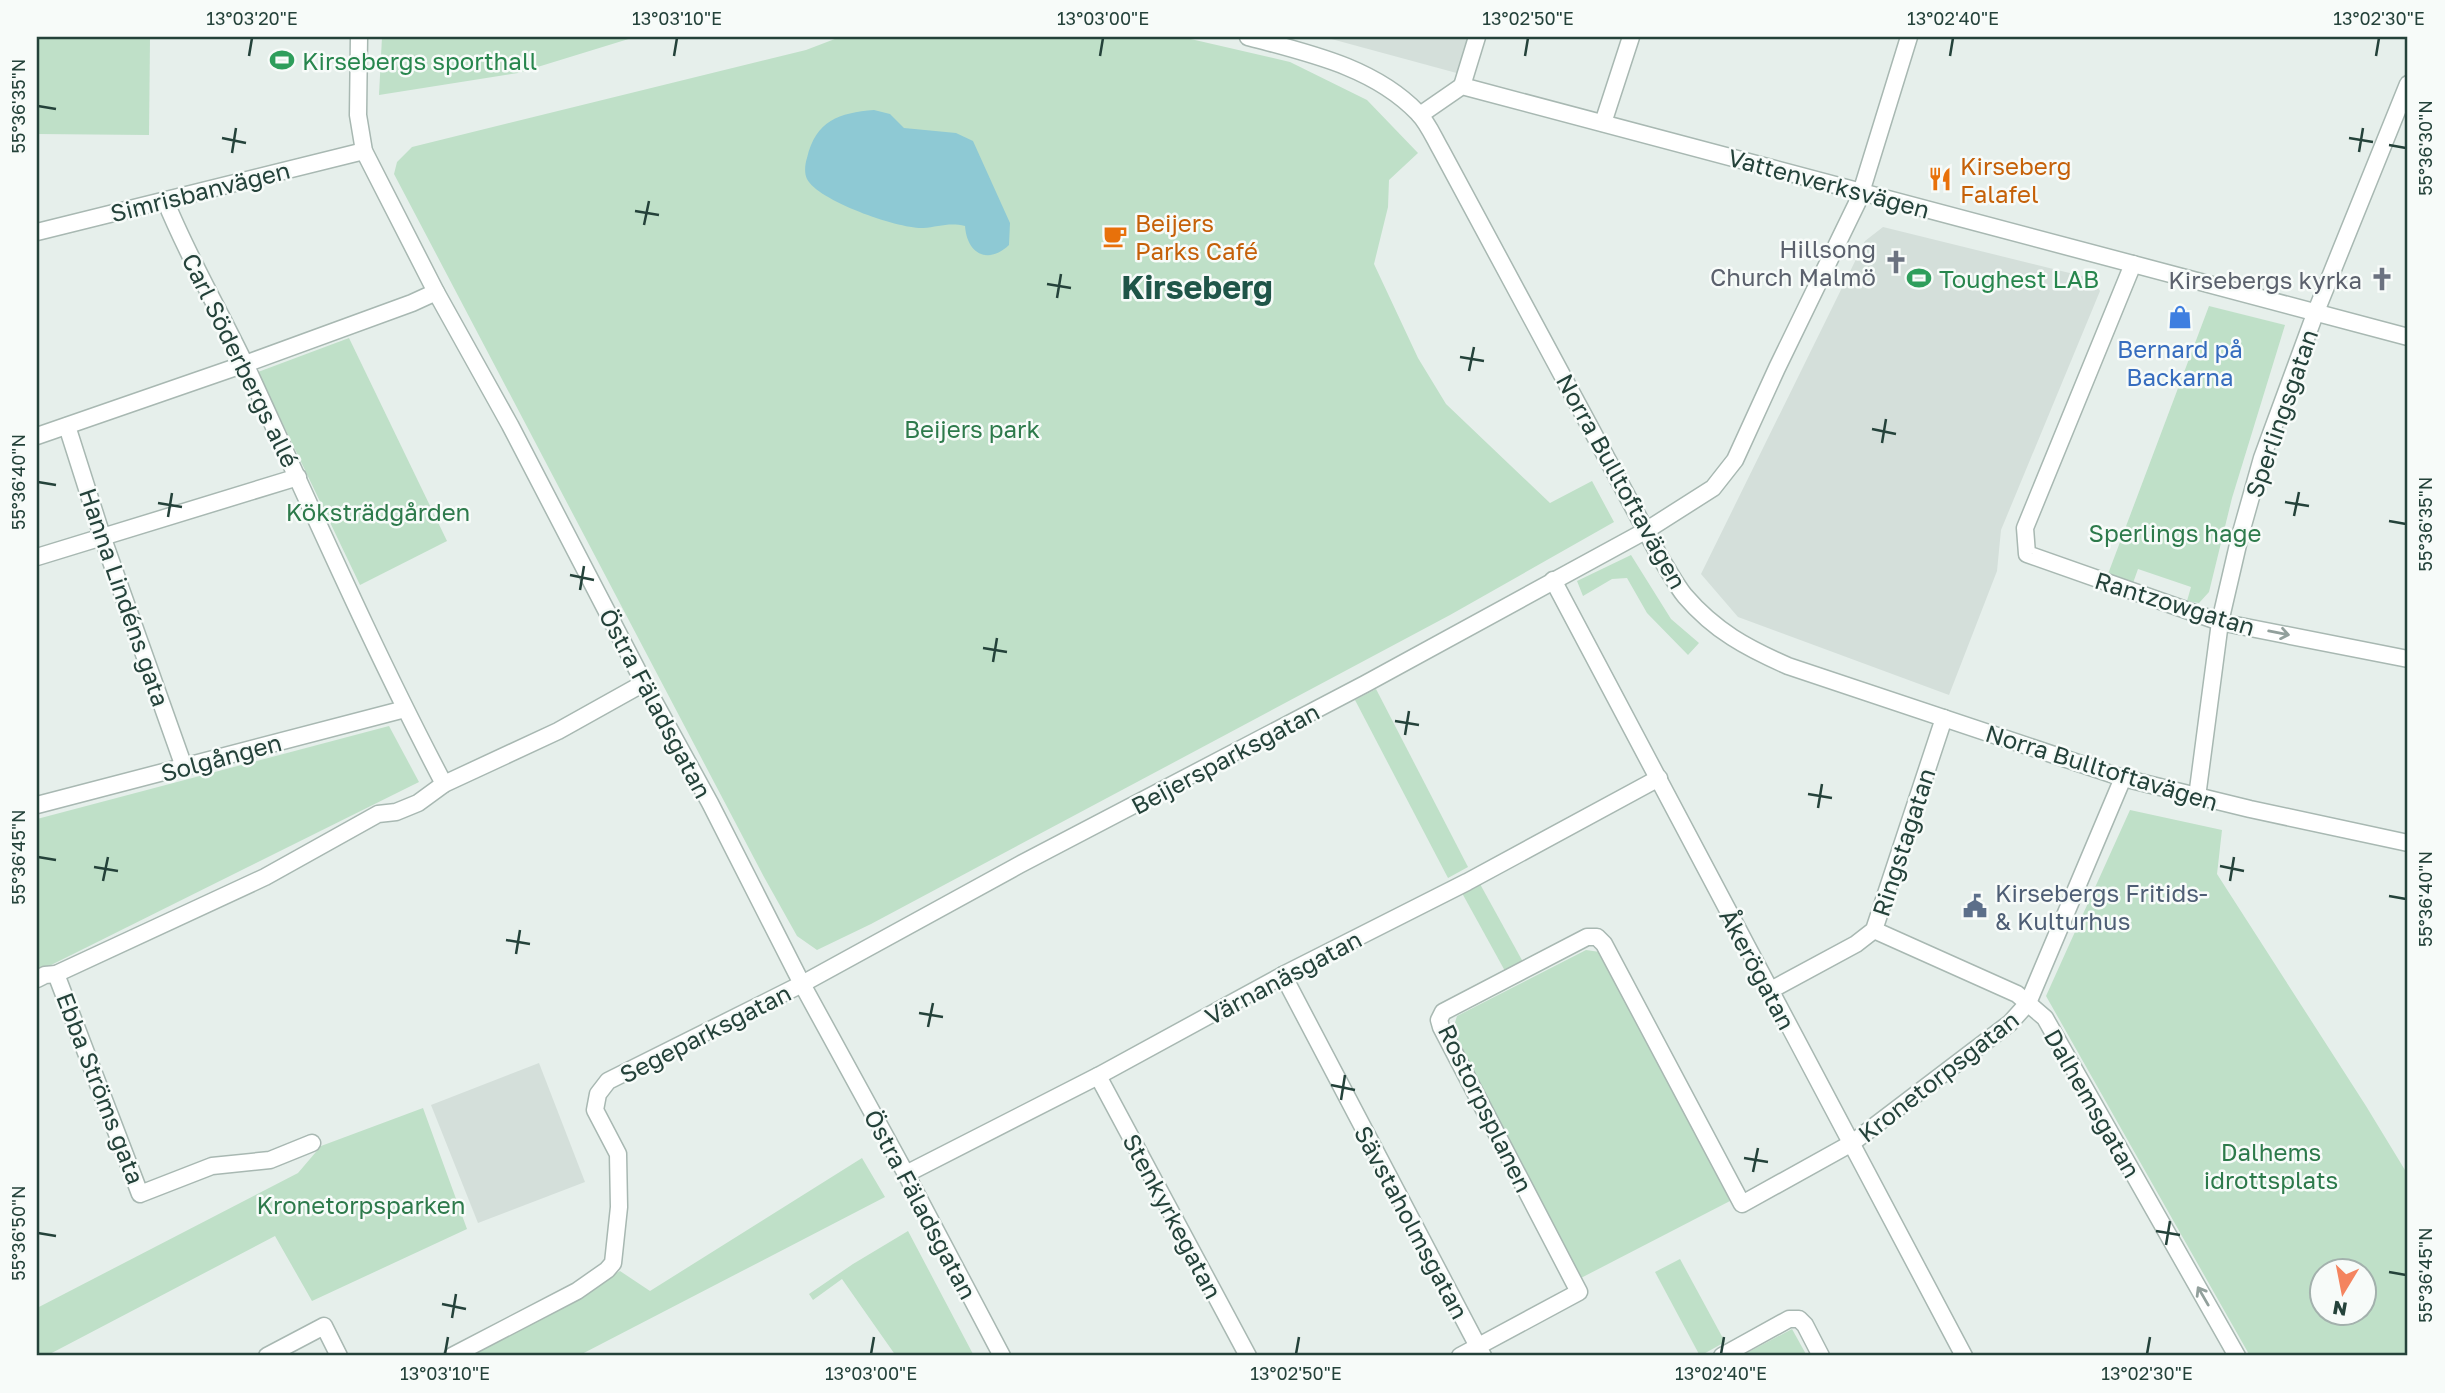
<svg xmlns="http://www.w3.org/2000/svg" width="2445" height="1393" font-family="'Golos Text',sans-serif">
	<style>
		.built { fill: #d4dfda }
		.green { fill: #bfe0c8; fill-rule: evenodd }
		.water { fill: #8ec9d4 }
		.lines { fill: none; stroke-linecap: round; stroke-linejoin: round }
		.minor-casing { stroke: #a8b8b2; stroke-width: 19 }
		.minor { stroke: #fff; stroke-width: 16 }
		.oneway { stroke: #92a09c }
		.ticks { fill: none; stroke: #24423a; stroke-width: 2.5 }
		.labels { text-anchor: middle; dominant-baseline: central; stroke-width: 5; stroke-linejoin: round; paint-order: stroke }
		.leisure-label { font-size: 24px; fill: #27864d; stroke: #f7fbf9; text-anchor: start }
		.food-label { font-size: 24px; fill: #c56008; stroke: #f7fbf9; text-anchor: start }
		.street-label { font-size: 24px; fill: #24423a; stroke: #f7fbf9 }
		.worship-label { font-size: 24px; fill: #5b616d; stroke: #f7fbf9; text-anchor: end }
		.shop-label { font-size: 24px; fill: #366cbe; stroke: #f7fbf9 }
		.park-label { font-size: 24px; fill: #2d7a4b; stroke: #f7fbf9 }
		.service-label { font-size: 24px; fill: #4e5e75; stroke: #f7fbf9; text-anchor: start }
		.district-label { font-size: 32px; font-weight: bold; fill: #1f5548; stroke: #f7fbf9 }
		.neatline { fill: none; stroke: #24423a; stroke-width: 2.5 }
		.ticks-label { font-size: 18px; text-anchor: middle; fill: #24423a }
	</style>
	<rect width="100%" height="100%" fill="#e6efeb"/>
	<g class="built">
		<polygon points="1324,37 1476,37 1464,75"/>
		<polygon points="1883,227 2094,279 2100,291 2001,530 1997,571 1949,695 1738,617 1701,574 1865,241"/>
		<polygon points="539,1063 585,1182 478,1223 431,1105"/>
	</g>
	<g class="green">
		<polygon points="37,37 150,37 149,135 37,134"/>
		<polygon points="382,37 635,37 518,73 379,95"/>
		<polygon points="840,37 1182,37 1290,62 1367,100 1418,153 1389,180 1388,207 1374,264 1418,358 1446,404 1550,503 1592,481 1614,522 1450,615 871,924 817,950 797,936 764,877 394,174 397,162 412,147 806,50"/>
		<polygon points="2209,306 2285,325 2232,498 2209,592 2199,603 2187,601 2191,587 2138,569 2133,583 2108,574"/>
		<polygon points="349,338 447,541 360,585 258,372"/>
		<polygon points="1631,555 1671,619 1699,643 1688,655 1647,613 1627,578 1612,579 1583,596 1577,581"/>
		<polygon points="1376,689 1468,867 1448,878 1355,700"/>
		<polygon points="389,726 419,782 37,972 37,819"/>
		<path d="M2130,810L2222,830L2217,874L2366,1106L2408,1175V1356H2250L2046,996ZM2322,1270H2364V1312H2322Z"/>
		<polygon points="1480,884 1523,962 1505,971 1462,893"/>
		<polygon points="1586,950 1600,952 1730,1201 1579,1279 1451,1035 1457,1016"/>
		<polygon points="423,1108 467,1229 312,1301 275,1236 46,1356 37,1356 37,1308 298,1173 321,1146"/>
		<polygon points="862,1158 885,1197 578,1356 468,1356 620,1271 650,1291"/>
		<polygon points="908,1231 974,1356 896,1356 842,1279 813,1300 809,1294 853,1264"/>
		<polygon points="1680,1259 1725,1342 1700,1356 1655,1272"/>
		<polygon points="1792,1329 1807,1356 1741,1356"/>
	</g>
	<path class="water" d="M874,110L890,114L904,128L956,133L973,141L1010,223L1009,245C988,265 967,254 965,226C949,222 938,227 923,228C899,229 818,201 807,179C804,173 805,164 807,158C816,120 839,113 874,110Z"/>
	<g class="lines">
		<g class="minor-casing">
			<g id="minor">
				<polyline points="359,37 358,115 364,151 436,292 510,425 644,683 710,803 802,984 906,1174 1002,1356"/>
				<path d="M1248,37C1308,53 1374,67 1418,113C1428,123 1434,138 1441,150L1661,559C1669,571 1676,585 1685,596C1715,631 1747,648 1788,666L2123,778L2250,809L2408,843"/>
				<polyline points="1462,86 1477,37"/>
				<polyline points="1420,115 1462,86 2408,337"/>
				<polyline points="1603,123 1631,37"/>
				<path d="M165,200C190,262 225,320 253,381C315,516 375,653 444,784"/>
				<polyline points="37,232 364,151"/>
				<polyline points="2133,264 2025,528 2027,554 2220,622 2408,659"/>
				<polyline points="67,426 102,536 184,767"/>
				<polyline points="37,436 245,364 412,303 436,292"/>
				<polyline points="37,557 298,477"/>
				<polyline points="1553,580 1964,1356"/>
				<polyline points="2197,797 2220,622 2240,536 2262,458 2315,314 2408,84"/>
				<polyline points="37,805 405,709"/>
				<polyline points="1874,930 2017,994 2045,1018 2237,1356"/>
				<polyline points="56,974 140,1194 212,1166 270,1160 312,1143"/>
				<polyline points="1283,975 1483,1356"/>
				<polyline points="37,979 45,975 56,974 265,877 378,814 396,812 418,803 444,784 558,731 644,683"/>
				<polyline points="1769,991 1856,944 1874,930 1944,718"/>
				<polyline points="1098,1076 1248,1356"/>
				<polyline points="906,1174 1098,1076 1283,975 1467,882 1659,778"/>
				<polyline points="267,1356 324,1326 339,1356"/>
				<polyline points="452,1356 577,1291 607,1270 613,1263 619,1207 618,1154 595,1110 598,1094 608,1081 802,984 1019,865 1365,684 1647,530 1713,488 1735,460 1777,368 1859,199 1909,37"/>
				<polyline points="1460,1356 1579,1292 1441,1027 1439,1020 1443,1012 1587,937 1597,937 1604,944 1742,1204 1852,1143 2010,1023 2028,1003 2123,778"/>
				<polyline points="1722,1356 1789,1319 1799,1319 1805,1325 1821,1356"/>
			</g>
		</g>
		<use href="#minor" class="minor"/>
	</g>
	<defs><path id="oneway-shaft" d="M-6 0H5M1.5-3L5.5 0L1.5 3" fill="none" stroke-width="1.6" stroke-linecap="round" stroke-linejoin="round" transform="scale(1.75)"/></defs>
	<g class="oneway">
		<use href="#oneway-shaft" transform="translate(2279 633) rotate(11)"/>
		<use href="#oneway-shaft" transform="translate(2203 1296) rotate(-120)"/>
	</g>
	<path class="ticks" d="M249,56L252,38M674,56L677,38M1100,56L1103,38M1525,56L1528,38M1950,56L1953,38M2376,56L2379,38M38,106L56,109M222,138L246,143M2349,138L2373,142M2389,145L2406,148M2359,152L2363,128M232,153L236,128M635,211L659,215M644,225L649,201M1047,284L1071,288M1057,298L1061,274M1460,357L1484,361M1469,371L1474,347M1872,429L1896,434M1882,443L1886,419M38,482L56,485M2285,502L2309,506M158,503L182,507M2294,516L2299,492M168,517L172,493M2389,521L2406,524M570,575L594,580M580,590L584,566M983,648L1007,652M993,662L997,638M1395,721L1419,725M1405,735L1409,711M1808,794L1832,798M1818,808L1822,784M38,857L56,860M2220,866L2244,871M94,867L118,871M103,881L108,857M2230,881L2234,857M2389,896L2406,899M506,940L530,944M516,954L520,930M919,1013L943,1017M928,1027L933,1003M1331,1085L1355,1090M1341,1100L1345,1075M1744,1158L1768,1162M1753,1172L1758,1148M2156,1231L2180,1235M38,1233L56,1236M2166,1245L2170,1221M2389,1272L2406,1275M442,1304L466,1309M452,1318L456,1294M445,1354L448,1337M871,1354L874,1337M1296,1354L1299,1337M1721,1354L1724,1337M2147,1354L2150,1337"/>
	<defs>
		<g id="stadium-bare" transform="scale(1.89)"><path d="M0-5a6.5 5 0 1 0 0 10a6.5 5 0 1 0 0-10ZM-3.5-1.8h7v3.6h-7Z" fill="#2e9e5b" stroke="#f7fbf9" stroke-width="2.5" paint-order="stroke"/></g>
		<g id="restaurant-bare" transform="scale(1.89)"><path d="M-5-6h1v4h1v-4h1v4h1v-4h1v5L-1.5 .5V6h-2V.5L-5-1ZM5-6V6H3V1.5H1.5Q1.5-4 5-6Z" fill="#e8710a" stroke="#f7fbf9" stroke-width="2.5" paint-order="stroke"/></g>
		<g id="cafe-bare" transform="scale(1.89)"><path d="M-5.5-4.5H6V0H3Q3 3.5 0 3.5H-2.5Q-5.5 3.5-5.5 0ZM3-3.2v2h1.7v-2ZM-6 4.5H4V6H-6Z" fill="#e8710a" stroke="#f7fbf9" stroke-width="2.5" paint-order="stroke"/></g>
		<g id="church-bare" transform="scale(1.89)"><path d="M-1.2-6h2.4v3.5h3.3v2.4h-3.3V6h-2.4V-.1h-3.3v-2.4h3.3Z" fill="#6b7280" stroke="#f7fbf9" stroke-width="2.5" paint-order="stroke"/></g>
		<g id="shop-bare" transform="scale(1.89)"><path d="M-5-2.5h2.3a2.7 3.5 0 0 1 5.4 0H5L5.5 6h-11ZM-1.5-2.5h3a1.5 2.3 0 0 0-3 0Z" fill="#3f7fe0" stroke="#f7fbf9" stroke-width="2.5" paint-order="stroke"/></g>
		<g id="civic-bare" transform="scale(1.89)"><path d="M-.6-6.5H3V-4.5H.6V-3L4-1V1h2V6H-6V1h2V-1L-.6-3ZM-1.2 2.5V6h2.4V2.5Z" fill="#5c6f8a" stroke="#f7fbf9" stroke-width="2.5" paint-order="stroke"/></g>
	</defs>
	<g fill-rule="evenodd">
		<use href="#stadium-bare" x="282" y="60"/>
		<use href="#restaurant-bare" x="1940" y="179"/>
		<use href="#cafe-bare" x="1115" y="236"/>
		<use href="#church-bare" x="1896" y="262"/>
		<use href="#stadium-bare" x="1919" y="278"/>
		<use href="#church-bare" x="2382" y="279"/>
		<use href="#shop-bare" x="2180" y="317"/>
		<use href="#civic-bare" x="1975" y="906"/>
	</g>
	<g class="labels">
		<g class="leisure-label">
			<text x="302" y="60">Kirsebergs sporthall</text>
			<text x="1939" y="278">Toughest LAB</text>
		</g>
		<g class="food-label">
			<text x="1960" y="165">Kirseberg<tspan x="1960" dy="28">Falafel</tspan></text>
			<text x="1135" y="222">Beijers<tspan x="1135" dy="28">Parks Café</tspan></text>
		</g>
		<g class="street-label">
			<text transform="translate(1829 183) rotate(15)">Vattenverksvägen</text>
			<text transform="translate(200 191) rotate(-14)">Simrisbanvägen</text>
			<text transform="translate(241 360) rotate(64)">Carl Söderbergs allé</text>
			<text transform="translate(2281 413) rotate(-71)">Sperlingsgatan</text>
			<text transform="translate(1622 481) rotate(61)">Norra Bulltoftavägen</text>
			<text transform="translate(125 597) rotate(71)">Hanna Lindéns gata</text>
			<text transform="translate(2175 603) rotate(17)">Rantzowgatan</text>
			<text transform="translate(656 703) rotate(62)">Östra Fäladsgatan</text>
			<text transform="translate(221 757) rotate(-15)">Solgången</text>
			<text transform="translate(1225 758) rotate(-28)">Beijersparksgatan</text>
			<text transform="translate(2102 767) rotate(17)">Norra Bulltoftavägen</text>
			<text transform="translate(1903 842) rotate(-72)">Ringstagatan</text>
			<text transform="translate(1758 969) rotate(62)">Åkerögatan</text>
			<text transform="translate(1283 977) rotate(-28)">Värnanäsgatan</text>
			<text transform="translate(705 1033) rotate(-27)">Segeparksgatan</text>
			<text transform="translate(1938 1076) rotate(-38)">Kronetorpsgatan</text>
			<text transform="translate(101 1088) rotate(69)">Ebba Ströms gata</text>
			<text transform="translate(2093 1103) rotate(60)">Dalhemsgatan</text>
			<text transform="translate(1486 1108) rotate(64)">Rostorpsplanen</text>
			<text transform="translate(921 1204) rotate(62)">Östra Fäladsgatan</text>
			<text transform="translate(1173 1216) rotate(62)">Stenkyrkegatan</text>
			<text transform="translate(1412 1222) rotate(62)">Sävstaholmsgatan</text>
		</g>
		<g class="worship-label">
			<text x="1876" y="248">Hillsong<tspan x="1876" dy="28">Church Malmö</tspan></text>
			<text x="2362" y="279">Kirsebergs kyrka</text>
		</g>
		<g class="shop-label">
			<text x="2180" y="348">Bernard på<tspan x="2180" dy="28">Backarna</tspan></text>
		</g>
		<g class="park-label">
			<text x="972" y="428">Beijers park</text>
			<text x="378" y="511">Köksträdgården</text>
			<text x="2175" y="532">Sperlings hage</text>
			<text x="2271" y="1151">Dalhems<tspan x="2271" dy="28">idrottsplats</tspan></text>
			<text x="361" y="1204">Kronetorpsparken</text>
		</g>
		<g class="service-label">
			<text x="1995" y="892">Kirsebergs Fritids-<tspan x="1995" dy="28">&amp; Kulturhus</tspan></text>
		</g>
		<g class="district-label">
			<text x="1197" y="287">Kirseberg</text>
		</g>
	</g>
	<rect width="2445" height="1393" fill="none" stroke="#f7fbf9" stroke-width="77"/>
	<g transform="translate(2343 1292) rotate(190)"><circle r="33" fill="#f7fbf9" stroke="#a3b1ad" stroke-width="2"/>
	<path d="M0-5L12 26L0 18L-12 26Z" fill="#f4845f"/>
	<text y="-10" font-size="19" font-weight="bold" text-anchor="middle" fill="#24423a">N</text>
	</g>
	<rect x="38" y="38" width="2368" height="1316" class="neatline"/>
	<g class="ticks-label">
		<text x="252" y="25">13°03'20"E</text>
		<text x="677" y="25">13°03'10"E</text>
		<text x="1103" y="25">13°03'00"E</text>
		<text x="1528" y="25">13°02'50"E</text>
		<text x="1953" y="25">13°02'40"E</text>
		<text x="2379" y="25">13°02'30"E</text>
		<text transform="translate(19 106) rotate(-90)" y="6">55°36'35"N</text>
		<text transform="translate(2426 148) rotate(-90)" y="6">55°36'30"N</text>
		<text transform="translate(19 482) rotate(-90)" y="6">55°36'40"N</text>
		<text transform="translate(2426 524) rotate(-90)" y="6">55°36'35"N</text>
		<text transform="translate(19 857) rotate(-90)" y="6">55°36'45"N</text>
		<text transform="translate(2426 899) rotate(-90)" y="6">55°36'40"N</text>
		<text transform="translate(19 1233) rotate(-90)" y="6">55°36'50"N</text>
		<text transform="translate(2426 1275) rotate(-90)" y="6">55°36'45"N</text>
		<text x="445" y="1380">13°03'10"E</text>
		<text x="871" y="1380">13°03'00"E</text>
		<text x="1296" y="1380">13°02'50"E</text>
		<text x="1721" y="1380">13°02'40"E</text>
		<text x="2147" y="1380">13°02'30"E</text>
	</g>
</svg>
